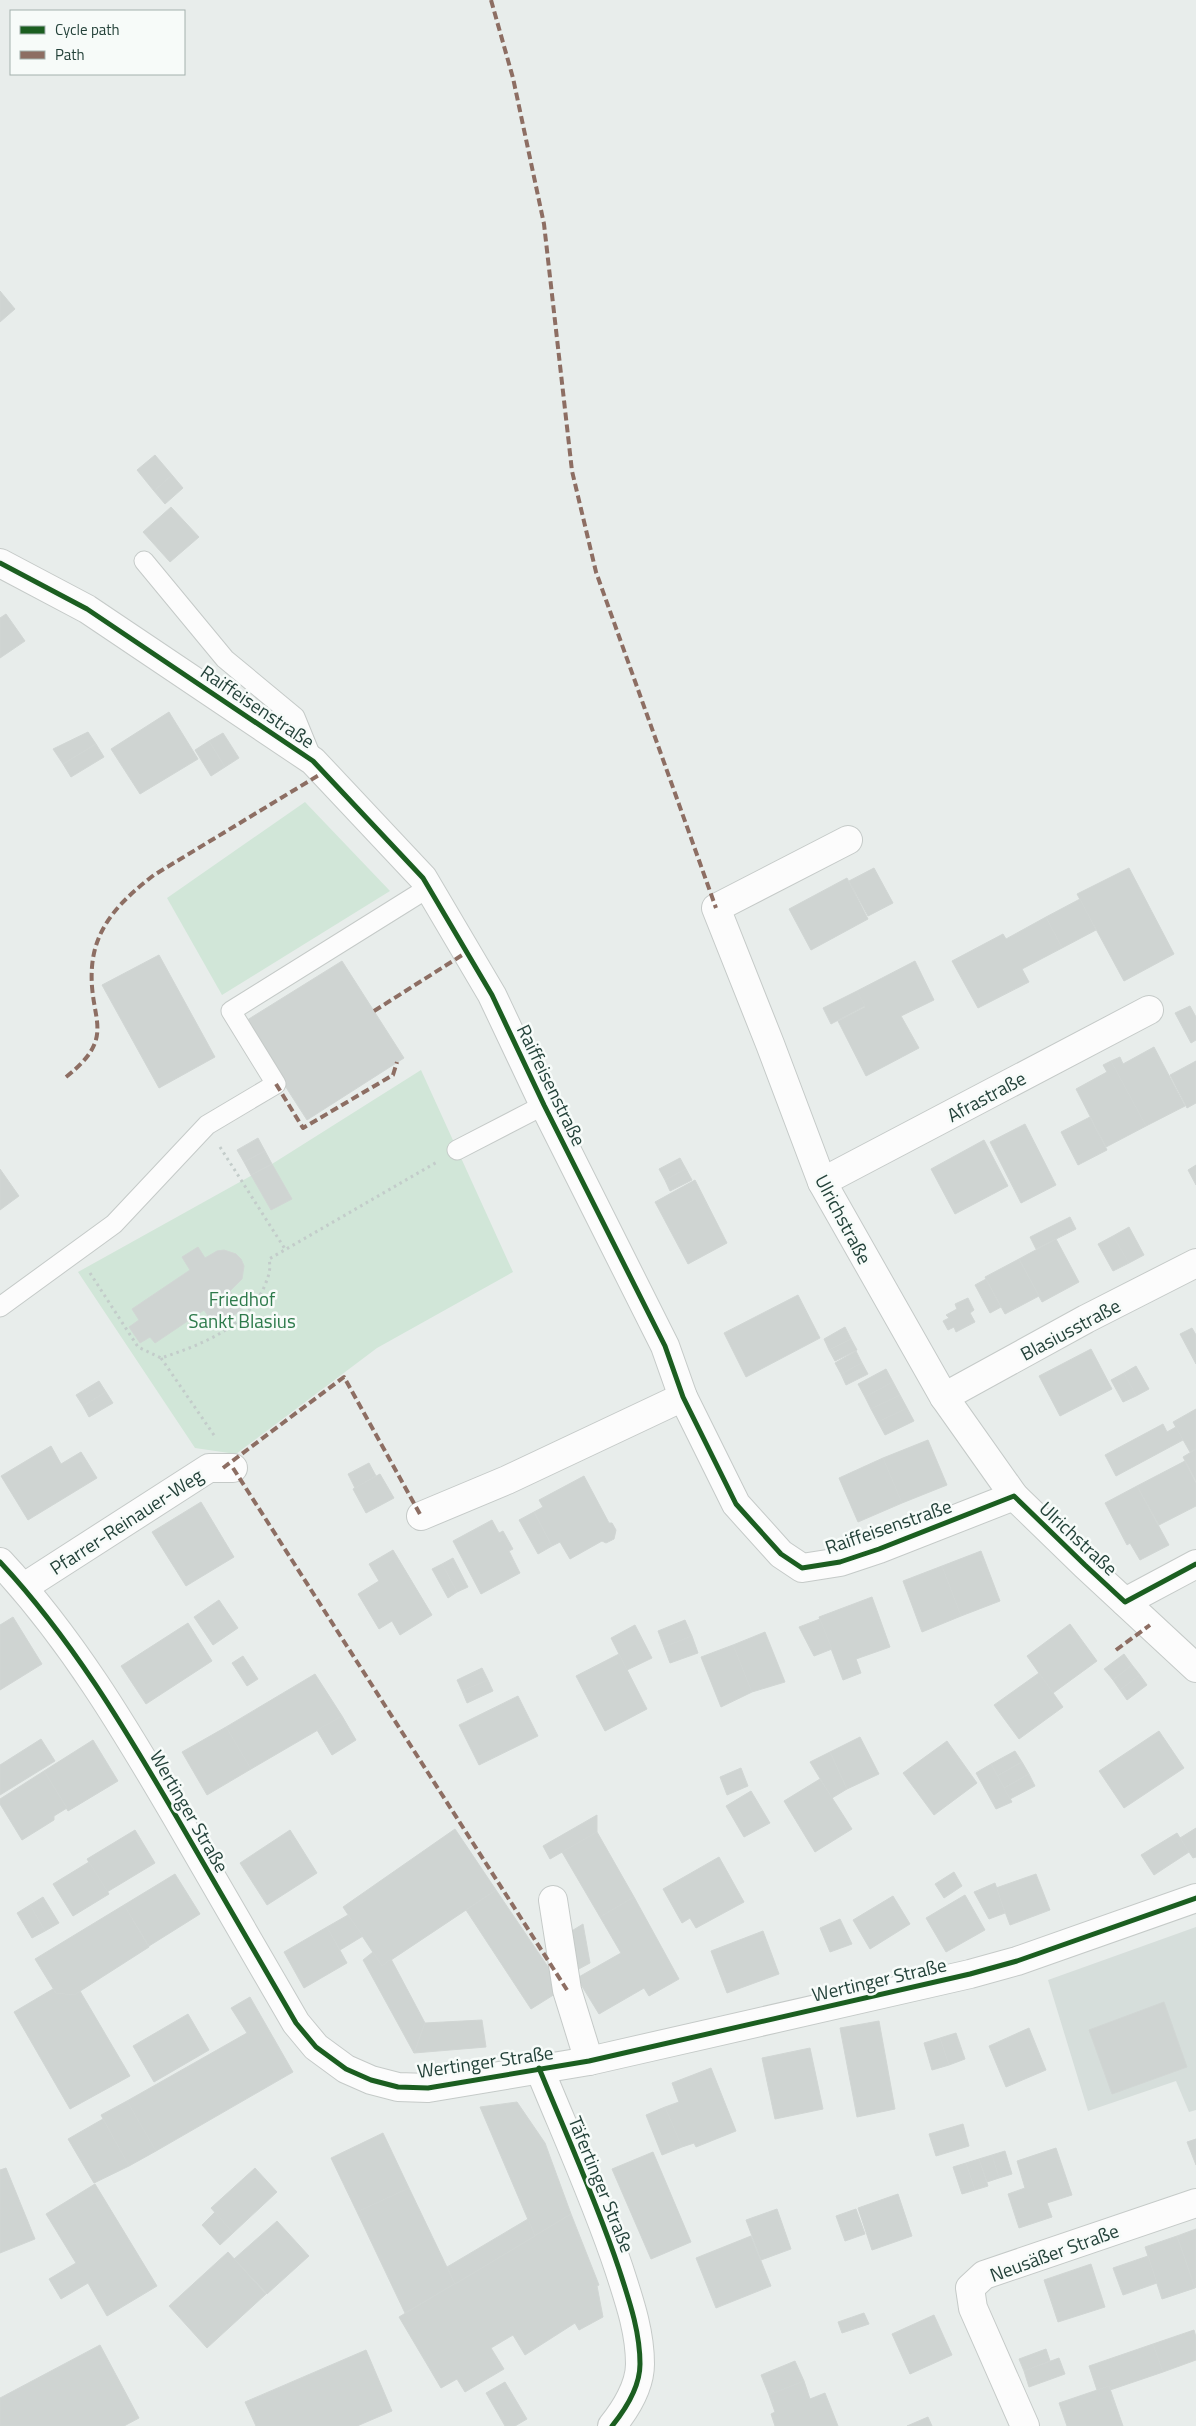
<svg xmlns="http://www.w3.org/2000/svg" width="1196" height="2426" font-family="'Titillium Web',sans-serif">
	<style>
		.built { fill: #d6dedb }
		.green { fill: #d1e6d8 }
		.building { fill: #cfd4d2; stroke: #d1d6d4 }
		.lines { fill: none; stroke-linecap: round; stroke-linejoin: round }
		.service-casing { stroke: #c5cac8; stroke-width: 21 }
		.minor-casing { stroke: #c5cac8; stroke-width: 30 }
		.path { stroke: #c3ccca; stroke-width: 3; stroke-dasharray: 2.5 4; stroke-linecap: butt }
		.service { stroke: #fcfcfc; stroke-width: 19 }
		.minor { stroke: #fcfcfc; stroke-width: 28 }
		.quiet { stroke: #8d6e63; stroke-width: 4; stroke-dasharray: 8 4; stroke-linecap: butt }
		.cycleway-casing { stroke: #f7fbf9; stroke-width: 8 }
		.cycleway { stroke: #1b5e20; stroke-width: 5 }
		.labels { text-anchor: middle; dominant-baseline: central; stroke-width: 5; stroke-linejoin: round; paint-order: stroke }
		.street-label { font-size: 19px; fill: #24423a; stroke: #f7fbf9 }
		.park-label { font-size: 19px; fill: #2d7a4b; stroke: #f7fbf9 }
	</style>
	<rect width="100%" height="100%" fill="#e8edeb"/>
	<polygon class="built" points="1196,1927 1196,2110 1189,2112 1176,2081 1088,2111 1048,1980"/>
	<g class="green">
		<polygon points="305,802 390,891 222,995 167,898"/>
		<polygon points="421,1070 513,1272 377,1348 236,1454 195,1448 78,1272 272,1164"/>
	</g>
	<g class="building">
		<polygon points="0,291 15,309 0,322"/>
		<polygon points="155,455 172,475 154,491 137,470"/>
		<polygon points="172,475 183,488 165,504 154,491"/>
		<polygon points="171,507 199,537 170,562 143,532"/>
		<polygon points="6,614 25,641 0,658 0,618"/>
		<polygon points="169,712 198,759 140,794 111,749"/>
		<polygon points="88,732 96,744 63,764 53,749"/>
		<polygon points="223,733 239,758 225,767 209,741"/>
		<polygon points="209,741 225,767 211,776 195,750"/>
		<polygon points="96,744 104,757 71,777 63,764"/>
		<polygon points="874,868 893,903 868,916 849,881"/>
		<polygon points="1129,868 1174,954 1124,981 1077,894"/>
		<polygon points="847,878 868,919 811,950 789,909"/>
		<polygon points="1080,899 1096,930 1062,948 1046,917"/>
		<polygon points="1046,917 1062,948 1022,969 1029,982 978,1008 952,961 1003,934 1006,939"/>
		<polygon points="159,955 215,1057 159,1088 102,985"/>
		<polygon points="342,961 404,1058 307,1120 244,1022"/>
		<polygon points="915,961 934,1000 901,1016 919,1048 866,1076 838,1021 865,1007 857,991"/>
		<polygon points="857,991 865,1006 831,1024 823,1008"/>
		<polygon points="1190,1006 1196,1017 1196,1040 1191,1043 1175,1013"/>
		<polygon points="1154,1047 1185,1106 1146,1126 1111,1061 1120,1057 1123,1064"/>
		<polygon points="1111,1061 1146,1126 1106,1147 1076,1089 1107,1072 1103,1065"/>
		<polygon points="1196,1061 1196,1103 1187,1108 1170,1075"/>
		<polygon points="1090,1117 1107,1150 1078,1165 1061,1132"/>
		<polygon points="1025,1124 1056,1185 1021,1203 990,1142"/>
		<polygon points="258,1138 265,1151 244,1162 237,1150"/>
		<polygon points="984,1140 1008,1186 955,1214 931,1169"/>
		<polygon points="265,1151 272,1164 251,1175 244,1162"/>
		<polygon points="680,1158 686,1169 665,1180 659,1169"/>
		<polygon points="272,1164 292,1199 271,1210 251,1175"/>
		<polygon points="1196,1165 1196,1185 1188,1170"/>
		<polygon points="0,1169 19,1196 0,1210"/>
		<polygon points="686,1169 692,1180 670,1191 665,1180"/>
		<polygon points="695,1180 727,1243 688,1264 655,1202"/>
		<polygon points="1070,1217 1076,1229 1036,1249 1030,1237"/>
		<polygon points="1129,1227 1144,1255 1129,1263 1113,1236"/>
		<polygon points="1113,1236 1129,1263 1113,1271 1098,1244"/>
		<polygon points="1056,1239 1079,1282 1042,1302 1019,1259"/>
		<polygon points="198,1247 205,1258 217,1251 224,1250 236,1254 241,1259 244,1266 242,1279 230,1291 243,1309 216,1327 204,1310 155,1343 150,1337 140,1343 129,1327 139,1320 132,1309 190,1270 182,1257"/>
		<polygon points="1019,1259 1039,1296 1005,1314 985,1277"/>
		<polygon points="986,1279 1001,1307 990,1313 975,1285"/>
		<polygon points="798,1295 820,1338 746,1377 724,1333"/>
		<polygon points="968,1298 974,1310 970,1313 975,1322 956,1332 954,1327 948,1330 943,1321 949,1318 946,1315 957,1309 955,1304"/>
		<polygon points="845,1327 851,1339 829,1350 824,1339"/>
		<polygon points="1192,1328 1196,1335 1196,1364 1180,1334"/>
		<polygon points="851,1339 857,1350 835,1361 829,1350"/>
		<polygon points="1091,1349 1112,1389 1060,1416 1039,1376"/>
		<polygon points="856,1351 862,1363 841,1374 835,1363"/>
		<polygon points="862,1363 868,1374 846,1385 841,1374"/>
		<polygon points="1136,1366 1149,1389 1136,1396 1124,1373"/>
		<polygon points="886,1369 893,1382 865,1397 858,1384"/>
		<polygon points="1124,1373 1136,1396 1123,1402 1111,1380"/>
		<polygon points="99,1381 106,1392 83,1406 76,1395"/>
		<polygon points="893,1382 900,1395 871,1409 865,1397"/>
		<polygon points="106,1392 113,1403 89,1417 83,1406"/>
		<polygon points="900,1395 907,1408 878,1422 871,1409"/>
		<polygon points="907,1408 914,1421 885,1435 878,1422"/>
		<polygon points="1196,1409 1196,1449 1190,1452 1173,1422"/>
		<polygon points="1163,1424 1167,1432 1176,1427 1183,1440 1116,1476 1105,1455"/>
		<polygon points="928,1440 947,1485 902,1503 883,1458"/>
		<polygon points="51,1446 61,1464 81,1452 97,1478 28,1520 1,1476"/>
		<polygon points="1196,1449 1196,1481 1183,1457"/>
		<polygon points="883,1458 902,1503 858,1522 839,1478"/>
		<polygon points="1185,1461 1196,1483 1196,1506 1159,1525 1137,1486"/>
		<polygon points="369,1463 376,1476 355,1488 348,1474"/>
		<polygon points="380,1474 394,1498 366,1513 353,1489"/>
		<polygon points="584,1476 609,1523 612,1523 616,1530 614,1539 606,1543 602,1541 570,1559 560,1542 552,1546 534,1512 543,1507 539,1500"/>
		<polygon points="1137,1486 1169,1545 1140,1560 1130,1543 1127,1545 1105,1503"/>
		<polygon points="201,1502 234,1557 186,1586 152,1532"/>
		<polygon points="534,1512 552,1546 538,1554 519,1520"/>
		<polygon points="492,1520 499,1533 503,1531 513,1549 509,1551 520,1573 481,1594 453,1541"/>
		<polygon points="393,1550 432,1615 400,1635 392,1621 379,1629 358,1594 379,1581 369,1564"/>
		<polygon points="981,1551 1000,1601 961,1616 942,1566"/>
		<polygon points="453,1558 468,1587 457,1592 442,1564"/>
		<polygon points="442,1564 457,1592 448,1598 432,1569"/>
		<polygon points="942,1566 961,1616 922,1632 903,1581"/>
		<polygon points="872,1597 890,1647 856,1659 861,1673 843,1680 819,1617"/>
		<polygon points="219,1600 238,1628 213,1645 194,1617"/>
		<polygon points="13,1617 42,1664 0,1690 0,1625"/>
		<polygon points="820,1619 832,1649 814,1656 799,1627"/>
		<polygon points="685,1620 692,1636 664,1647 658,1631"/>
		<polygon points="188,1623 212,1661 146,1704 121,1666"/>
		<polygon points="1070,1624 1097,1661 1053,1693 1027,1656"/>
		<polygon points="635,1625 652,1658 627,1670 611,1638"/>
		<polygon points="765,1632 785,1682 752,1692 733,1645"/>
		<polygon points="692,1636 698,1653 670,1663 664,1647"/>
		<polygon points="733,1645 752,1692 721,1707 701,1657"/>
		<polygon points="619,1654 647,1709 605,1731 576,1676"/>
		<polygon points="1124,1654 1132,1665 1113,1680 1104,1669"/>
		<polygon points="243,1656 258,1679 247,1686 232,1663"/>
		<polygon points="1132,1665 1140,1675 1120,1690 1113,1680"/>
		<polygon points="482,1668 488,1680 462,1691 457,1680"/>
		<polygon points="1039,1673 1063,1707 1019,1739 994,1705"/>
		<polygon points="315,1674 342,1716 251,1769 226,1727"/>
		<polygon points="1140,1675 1147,1685 1127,1700 1120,1690"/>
		<polygon points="488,1680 493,1691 467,1703 462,1691"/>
		<polygon points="518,1696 538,1736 479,1765 459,1725"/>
		<polygon points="342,1716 356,1740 332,1755 317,1730"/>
		<polygon points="226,1727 251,1769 207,1795 182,1752"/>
		<polygon points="1159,1731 1184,1768 1124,1808 1099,1771"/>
		<polygon points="860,1737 879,1774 847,1789 830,1752"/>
		<polygon points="41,1739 55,1761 0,1795 0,1765"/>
		<polygon points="93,1740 118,1781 68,1811 44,1771"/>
		<polygon points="947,1741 977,1783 934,1815 903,1773"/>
		<polygon points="1015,1751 1022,1762 997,1776 991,1764"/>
		<polygon points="830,1752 847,1789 832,1798 810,1762"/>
		<polygon points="1022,1762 1029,1774 1004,1788 997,1776"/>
		<polygon points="991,1764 1012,1802 996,1809 976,1773"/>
		<polygon points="741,1768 748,1786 727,1795 720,1777"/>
		<polygon points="44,1771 67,1808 54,1816 54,1820 22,1840 0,1804 0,1799"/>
		<polygon points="1029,1774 1035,1786 1010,1799 1004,1788"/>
		<polygon points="820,1779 852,1829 815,1852 784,1801"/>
		<polygon points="751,1791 770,1823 744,1837 726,1806"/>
		<polygon points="597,1815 597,1832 550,1859 543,1846"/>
		<polygon points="1196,1828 1196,1857 1193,1858 1180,1838"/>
		<polygon points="455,1829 496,1890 382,1966 343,1907"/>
		<polygon points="135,1830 155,1863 107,1892 87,1859"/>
		<polygon points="290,1830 317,1873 267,1905 240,1863"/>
		<polygon points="597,1832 634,1897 600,1917 562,1852"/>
		<polygon points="1177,1833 1189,1852 1154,1875 1141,1855"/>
		<polygon points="719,1857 744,1902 696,1928 690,1918 682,1923 663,1889"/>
		<polygon points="89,1862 109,1894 73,1916 53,1884"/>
		<polygon points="954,1872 962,1886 944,1898 935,1884"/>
		<polygon points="175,1874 200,1914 149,1946 124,1905"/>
		<polygon points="1036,1874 1050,1910 1010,1925 996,1888"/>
		<polygon points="995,1883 1005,1913 989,1919 974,1892"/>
		<polygon points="496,1890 563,1989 531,2009 466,1910"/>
		<polygon points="965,1895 985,1930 946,1952 926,1918"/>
		<polygon points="893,1896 910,1924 870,1949 853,1920"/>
		<polygon points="43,1897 59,1923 45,1931 30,1905"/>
		<polygon points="634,1897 679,1979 649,1996 644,1988 599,2014 577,1978 621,1953 600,1917"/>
		<polygon points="30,1905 45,1931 32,1938 17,1913"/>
		<polygon points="124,1905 149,1947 74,1995 56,1993 35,1959"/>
		<polygon points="348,1915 363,1936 340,1950 327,1927"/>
		<polygon points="840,1919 852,1944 830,1952 820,1928"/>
		<polygon points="583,1924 590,1963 575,1971 570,1932"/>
		<polygon points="327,1927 347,1963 304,1988 284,1952"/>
		<polygon points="763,1931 779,1974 727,1993 711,1951"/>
		<polygon points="373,1952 382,1966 391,1959 425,2023 414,2053 363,1960"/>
		<polygon points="53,1989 56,1993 74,1995 80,1991 130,2076 70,2109 14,2012"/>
		<polygon points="250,1997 293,2072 156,2151 127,2101 247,2033 231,2008"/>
		<polygon points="1164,2002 1187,2067 1112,2094 1089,2030"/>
		<polygon points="188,2014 209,2050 154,2082 133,2046"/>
		<polygon points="482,2020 486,2047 414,2053 425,2023"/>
		<polygon points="879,2021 895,2109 857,2117 840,2028"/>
		<polygon points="1029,2028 1046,2070 1006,2087 989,2046"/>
		<polygon points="956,2033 965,2059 949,2065 940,2038"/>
		<polygon points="940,2038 949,2065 932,2070 924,2043"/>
		<polygon points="810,2048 823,2109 775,2119 762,2058"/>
		<polygon points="711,2068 736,2131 696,2147 694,2143 682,2147 665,2107 679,2102 672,2083"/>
		<polygon points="127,2101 156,2151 129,2166 101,2115"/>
		<polygon points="517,2102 545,2143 571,2214 535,2236 480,2107"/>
		<polygon points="665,2107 682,2147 662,2155 646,2115"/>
		<polygon points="103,2119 129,2166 94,2183 68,2139"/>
		<polygon points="963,2124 969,2146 936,2156 929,2134"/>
		<polygon points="383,2133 409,2188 357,2212 331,2158"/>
		<polygon points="1196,2139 1196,2165 1187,2142"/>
		<polygon points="1056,2148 1072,2195 1047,2203 1052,2217 1019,2228 1008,2194 1025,2188 1017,2161"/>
		<polygon points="1005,2151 1012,2174 999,2178 992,2155"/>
		<polygon points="653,2152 691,2242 651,2259 612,2169"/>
		<polygon points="992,2155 999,2178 987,2182 979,2159"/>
		<polygon points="979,2159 988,2186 975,2190 966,2163"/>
		<polygon points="966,2163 975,2190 962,2194 953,2167"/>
		<polygon points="6,2168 35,2239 0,2253 0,2170"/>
		<polygon points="255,2168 277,2192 233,2233 211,2208"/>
		<polygon points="95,2184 157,2286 107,2316 88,2283 61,2299 49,2279 76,2263 46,2214"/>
		<polygon points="409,2188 455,2284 405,2313 357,2212"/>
		<polygon points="898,2194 912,2236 872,2250 858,2208"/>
		<polygon points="777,2209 791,2249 761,2260 746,2220"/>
		<polygon points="856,2209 865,2234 845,2241 836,2216"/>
		<polygon points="215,2212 233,2233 220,2245 202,2225"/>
		<polygon points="571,2214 599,2285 597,2286 603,2317 579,2330 575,2323 525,2355 513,2335 491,2348 504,2369 465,2392 457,2379 441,2388 399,2317"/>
		<polygon points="528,2219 535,2236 455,2284 447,2267"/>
		<polygon points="277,2221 309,2256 267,2294 234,2259"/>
		<polygon points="1196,2229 1196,2287 1195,2288 1177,2236"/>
		<polygon points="751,2236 771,2286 716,2308 696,2258"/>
		<polygon points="1177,2236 1195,2288 1162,2299 1145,2247"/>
		<polygon points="228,2252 266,2294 207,2348 169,2306"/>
		<polygon points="1148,2256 1157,2283 1123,2295 1113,2268"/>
		<polygon points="1091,2264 1105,2307 1058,2322 1044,2280"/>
		<polygon points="864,2313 869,2324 842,2333 838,2322"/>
		<polygon points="934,2315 952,2355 910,2374 892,2334"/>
		<polygon points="1194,2330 1196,2337 1196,2360 1163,2372 1153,2344"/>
		<polygon points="1153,2344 1163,2372 1110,2390 1109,2386 1097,2390 1089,2366"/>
		<polygon points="100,2345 139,2418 124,2426 0,2426 0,2398"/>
		<polygon points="1046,2349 1050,2361 1024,2371 1019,2359"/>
		<polygon points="366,2350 392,2411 357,2426 256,2426 245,2402"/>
		<polygon points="1059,2358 1065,2374 1029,2387 1024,2371"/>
		<polygon points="795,2361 804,2381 769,2395 761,2375"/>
		<polygon points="804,2381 810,2399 825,2393 838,2426 775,2426 771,2414 775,2412 769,2395"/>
		<polygon points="505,2382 527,2419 515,2426 505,2426 486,2393"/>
		<polygon points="1109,2386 1123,2426 1067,2426 1059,2403"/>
		<polygon points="928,2417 932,2426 907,2426"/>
	</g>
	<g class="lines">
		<g class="service-casing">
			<g id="service">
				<polyline points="144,561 225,659 295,717 313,761"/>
				<polyline points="457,1150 544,1105"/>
				<polyline points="0,1307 114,1224 207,1125 276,1084 231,1011 428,888"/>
			</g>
		</g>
		<g class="minor-casing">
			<g id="minor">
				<polyline points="0,563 87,609 313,761 423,878 492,995 544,1105 665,1346 683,1397 736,1504 781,1554 802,1568 840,1562 879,1549 1014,1496"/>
				<polyline points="848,840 716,908 770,1044 822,1182 944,1397 1014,1496 1085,1565 1196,1668"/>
				<polyline points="822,1182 1149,1010"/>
				<polyline points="944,1397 1086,1319 1196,1263"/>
				<polyline points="421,1516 507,1480 683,1397"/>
				<path d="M0,1562C71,1638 124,1727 176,1816C216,1885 256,1954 296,2023L316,2047L346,2069L371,2080L398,2087L428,2088L589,2061L970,1974L1017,1961L1196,1898"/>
				<polyline points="24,1587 209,1468 233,1468"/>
				<polyline points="1125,1602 1196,1564"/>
				<polyline points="553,1900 567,1990 589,2061"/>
				<path d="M539,2068C566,2134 596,2200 619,2269C629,2300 640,2331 640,2364C640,2386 625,2410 612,2426"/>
				<polyline points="1025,2426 973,2308 970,2288 984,2275 1196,2203"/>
			</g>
		</g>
		<g class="path">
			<polyline points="220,1147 285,1249"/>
			<path d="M90,1273L138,1347L161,1358C201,1345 248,1327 265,1285C269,1275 271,1269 269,1259L437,1162"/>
			<polyline points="161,1358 216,1438"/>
		</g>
		<use href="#service" class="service"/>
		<use href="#minor" class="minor"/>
		<g class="quiet">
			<polyline points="491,0 513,78 544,224 572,471 596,572 716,908"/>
			<polyline points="374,1011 467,952"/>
			<path d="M66,1077C119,1035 88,1020 92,967C95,925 123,899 154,875L324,772"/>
			<polyline points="276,1084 303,1128 393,1075 397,1062"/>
			<polyline points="223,1468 344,1377 421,1516"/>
			<polyline points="233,1468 567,1990"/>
			<polyline points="1116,1650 1150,1625"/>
		</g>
		<g class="cycleway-casing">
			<g id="cycleway">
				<polyline points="0,563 87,609 313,761 423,878 492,995 544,1105 665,1346 683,1397 736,1504 781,1554 802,1568 840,1562 879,1549 1014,1496 1085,1565 1125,1602 1196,1564"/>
				<path d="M0,1562C71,1638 124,1727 176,1816C216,1885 256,1954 296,2023L316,2047L346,2069L371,2080L398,2087L428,2088L589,2061L970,1974L1017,1961L1196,1898"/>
				<path d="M539,2068C566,2134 596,2200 619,2269C629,2300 640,2331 640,2364C640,2386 625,2410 612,2426"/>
			</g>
		</g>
		<use href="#cycleway" class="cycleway"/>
	</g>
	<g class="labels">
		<g class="street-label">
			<text transform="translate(258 706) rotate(34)">Raiffeisenstraße</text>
			<text transform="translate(552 1085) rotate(64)">Raiffeisenstraße</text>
			<text transform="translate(986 1096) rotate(-28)">Afrastraße</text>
			<text transform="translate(844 1219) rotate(62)">Ulrichstraße</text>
			<text transform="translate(1070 1329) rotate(-28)">Blasiusstraße</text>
			<text transform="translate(126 1521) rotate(-33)">Pfarrer-Reinauer-Weg</text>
			<text transform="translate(888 1526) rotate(-19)">Raiffeisenstraße</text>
			<text transform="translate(1079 1538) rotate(43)">Ulrichstraße</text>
			<text transform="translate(190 1811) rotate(60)">Wertinger Straße</text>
			<text transform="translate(879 1979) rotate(-13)">Wertinger Straße</text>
			<text transform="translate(485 2061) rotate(-8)">Wertinger Straße</text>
			<text transform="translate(602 2184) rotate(68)">Täfertinger Straße</text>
			<text transform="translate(1054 2252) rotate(-20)">Neusäßer Straße</text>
		</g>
		<g class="park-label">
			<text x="242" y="1298">Friedhof<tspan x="242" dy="22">Sankt Blasius</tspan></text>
		</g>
	</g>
	<rect x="10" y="10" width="175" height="65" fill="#f7fbf9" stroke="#a3b1ad"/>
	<rect x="20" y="26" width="25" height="8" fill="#1b5e20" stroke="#a3b1ad"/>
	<text x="55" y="35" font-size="15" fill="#24423a">Cycle path</text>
	<rect x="20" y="51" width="25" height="8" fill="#8d6e63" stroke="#a3b1ad"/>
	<text x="55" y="60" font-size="15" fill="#24423a">Path</text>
</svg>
